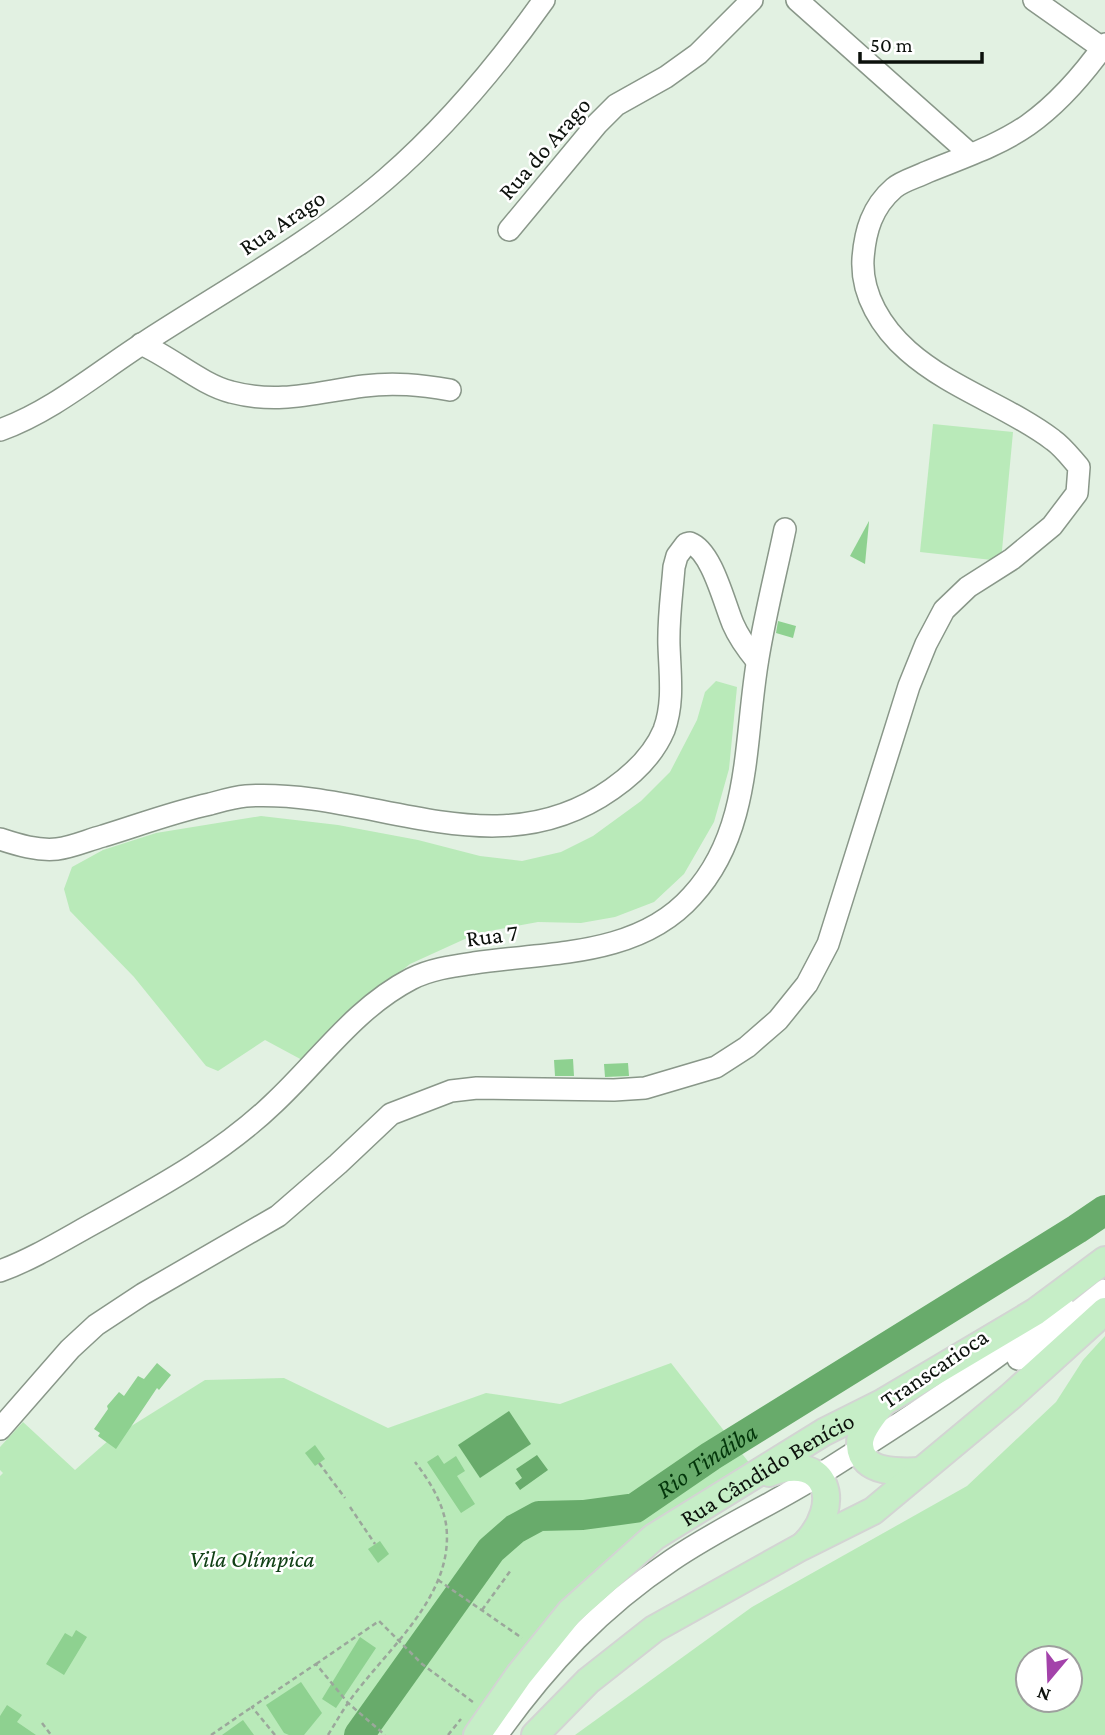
<svg xmlns="http://www.w3.org/2000/svg" width="1105" height="1735" font-family="'Crimson Pro',serif">
	<style>
		.green { fill: #b9eab9; fill-rule: evenodd }
		.water { fill: #68ab6b }
		.lines { fill: none; stroke-linecap: round; stroke-linejoin: round }
		.river { stroke: #68ab6b; stroke-width: 30 }
		.building { fill: #8ed190 }
		.minor-casing { stroke: #899789; stroke-width: 24 }
		.major-casing { stroke: #d3d4d3; stroke-width: 30 }
		.path { stroke: #9ba79b; stroke-width: 2.5; stroke-dasharray: 5 3.5; stroke-linecap: butt }
		.minor { stroke: #fff; stroke-width: 21 }
		.major { stroke: #c6eec7; stroke-width: 26 }
		.labels { text-anchor: middle; dominant-baseline: central; stroke-width: 5; stroke-linejoin: round; paint-order: stroke }
		.street-label { font-size: 24px; fill: #0c110c; stroke: #fff }
		.park-label { font-size: 24px; font-style: italic; fill: #104015; stroke: #fff }
		.water-label { font-size: 26px; font-style: italic; fill: #03360b; stroke: #fff }
	</style>
	<rect width="100%" height="100%" fill="#e2f1e2"/>
	<g class="green">
		<polygon points="933,424 1013,432 1001,561 920,552"/>
		<polygon points="716,681 737,687 729,769 714,822 684,874 654,902 615,917 581,923 538,922 478,933 410,964 352,1010 304,1061 265,1040 218,1071 206,1066 134,977 70,911 64,889 72,867 103,850 156,833 261,816 338,825 418,840 480,856 522,861 561,852 593,836 641,801 670,772 697,720 705,692"/>
		<path d="M1105,1336V1735H575L752,1607L967,1486L1056,1402L1083,1360ZM1028,1658H1070V1700H1028Z"/>
		<polygon points="671,1363 754,1469 547,1630 463,1735 0,1735 0,1476 3,1473 0,1470 0,1447 23,1422 75,1470 109,1440 205,1380 284,1378 388,1428 486,1393 560,1404"/>
	</g>
	<g class="water">
		<polygon points="509,1411 531,1444 480,1478 458,1445"/>
		<polygon points="537,1455 548,1470 520,1490 515,1483 522,1478 516,1469"/>
	</g>
	<g class="lines">
		<path class="river" id="s1" d="M359,1735L491,1550L515,1529L539,1516L583,1515L635,1508L711,1456L1077,1229L1105,1210"/>
	</g>
	<g class="building">
		<polygon points="869,521 869,522 865,564 850,556"/>
		<polygon points="778,621 796,626 793,638 776,633"/>
		<polygon points="573,1059 574,1076 555,1076 554,1060"/>
		<polygon points="628,1063 629,1076 605,1077 604,1064"/>
		<polygon points="157,1363 171,1375 159,1390 157,1388 116,1449 98,1436 100,1433 94,1429 108,1409 107,1406 119,1392 124,1396 138,1376 144,1379"/>
		<polygon points="315,1445 325,1459 315,1466 305,1453"/>
		<polygon points="438,1455 444,1464 456,1456 465,1471 457,1476 475,1504 461,1513 427,1462"/>
		<polygon points="380,1541 389,1554 378,1563 368,1549"/>
		<polygon points="76,1630 87,1637 64,1675 46,1664 65,1633 72,1637"/>
		<polygon points="360,1637 376,1648 336,1708 322,1699"/>
		<polygon points="301,1682 322,1713 304,1735 289,1735 284,1733 266,1705"/>
		<polygon points="7,1705 22,1715 17,1722 36,1735 0,1735 0,1716"/>
		<polygon points="243,1720 254,1735 222,1735"/>
	</g>
	<g class="lines">
		<g class="minor-casing">
			<g id="minor">
				<polyline points="797,0 970,154"/>
				<polyline points="1034,0 1102,48"/>
				<polyline points="509,230 597,124 616,105 666,77 698,54 752,0"/>
				<path d="M141,344C171,357 202,385 231,392C280,405 317,392 364,386C394,382 421,385 450,390"/>
				<path d="M0,430C53,411 98,372 145,342C225,290 314,241 386,179C447,126 498,65 544,0"/>
				<path d="M0,839C18,845 38,851 57,849C73,847 88,840 103,836C139,825 173,812 210,804C221,801 234,797 246,796C371,788 495,872 612,789C632,775 654,754 664,730C674,703 670,675 669,646C668,620 672,593 674,567L677,556L686,544L690,543C712,551 724,603 733,624C739,638 748,650 757,661"/>
				<path d="M0,1271C33,1259 65,1239 96,1222C159,1187 222,1153 274,1103C319,1061 355,1008 411,979C430,969 453,966 474,963C548,952 638,957 692,896C752,831 744,739 758,658C765,615 776,572 785,529"/>
				<polyline points="1018,1359 1105,1290"/>
				<path d="M0,1429L70,1349L96,1325L143,1294L278,1216L338,1164L391,1114L451,1091L477,1088L614,1090L645,1088L716,1067L747,1047L778,1020L807,984L828,944L909,686L926,644L944,610L968,587L1012,559L1052,526L1077,493L1079,467C1071,458 1063,447 1053,440C1008,406 951,389 908,351C882,328 861,295 863,259C865,231 872,207 894,188C902,181 917,177 927,172C961,158 998,146 1028,125C1059,103 1083,75 1105,44"/>
				<path d="M497,1735C547,1665 600,1608 672,1560C719,1528 771,1505 819,1475C903,1422 985,1369 1063,1306"/>
			</g>
		</g>
		<g class="major-casing">
			<g id="major">
				<path d="M881,1405C873,1415 859,1431 860,1445C861,1474 901,1472 921,1471"/>
				<path d="M769,1473C829,1451 843,1505 805,1544"/>
				<path id="s2" d="M477,1735L519,1675L570,1612L654,1537L824,1432L882,1403L1035,1312L1105,1260"/>
				<polyline points="535,1735 588,1681 654,1629 801,1547 873,1511 1010,1397 1105,1311"/>
			</g>
		</g>
		<g class="path">
			<polyline points="319,1463 345,1498"/>
			<polyline points="350,1507 375,1544"/>
			<polyline points="438,1580 522,1638"/>
			<polyline points="482,1610 511,1570"/>
			<polyline points="316,1664 379,1621 422,1664 473,1702"/>
			<polyline points="42,1723 51,1735"/>
			<polyline points="211,1735 252,1707"/>
			<polyline points="275,1735 252,1707 316,1664 348,1703 385,1735"/>
			<path d="M328,1735C335,1724 341,1713 348,1703C385,1650 456,1596 446,1524C442,1501 429,1480 415,1462"/>
			<polyline points="448,1735 461,1719"/>
		</g>
		<use href="#minor" class="minor"/>
		<use href="#major" class="major"/>
	</g>
	<g class="labels">
		<g class="street-label">
			<text transform="translate(544 148) rotate(-49)">Rua do Arago</text>
			<text transform="translate(282 222) rotate(-34)">Rua Arago</text>
			<text transform="translate(492 935) rotate(-7)">Rua 7</text>
			<text transform="translate(934 1368) rotate(-34)">Transcarioca</text>
			<text stroke="none"><textPath href="#s2" startOffset="399">Rua Cândido Benício</textPath></text>
		</g>
		<g class="park-label">
			<text x="252" y="1558">Vila Olímpica</text>
		</g>
		<g class="water-label">
			<text stroke="none"><textPath href="#s1" startOffset="469">Rio Tindiba</textPath></text>
		</g>
	</g>
	<g transform="translate(1049 1679) rotate(199)"><circle r="33" fill="#ffffff" stroke="#9ea09e" stroke-width="2"/>
	<path d="M0-5L12 26L0 18L-12 26Z" fill="#a342aa"/>
	<text y="-10" font-size="19" font-weight="bold" text-anchor="middle" fill="#0c110c">N</text>
	</g>
	<path d="M860 52v10h122v-10" fill="none" stroke="#0c110c" stroke-width="3.5"/>
	<text x="870" y="52" font-size="21" fill="#0c110c" stroke="#ffffff" stroke-width="5" paint-order="stroke">50 m</text>
</svg>
